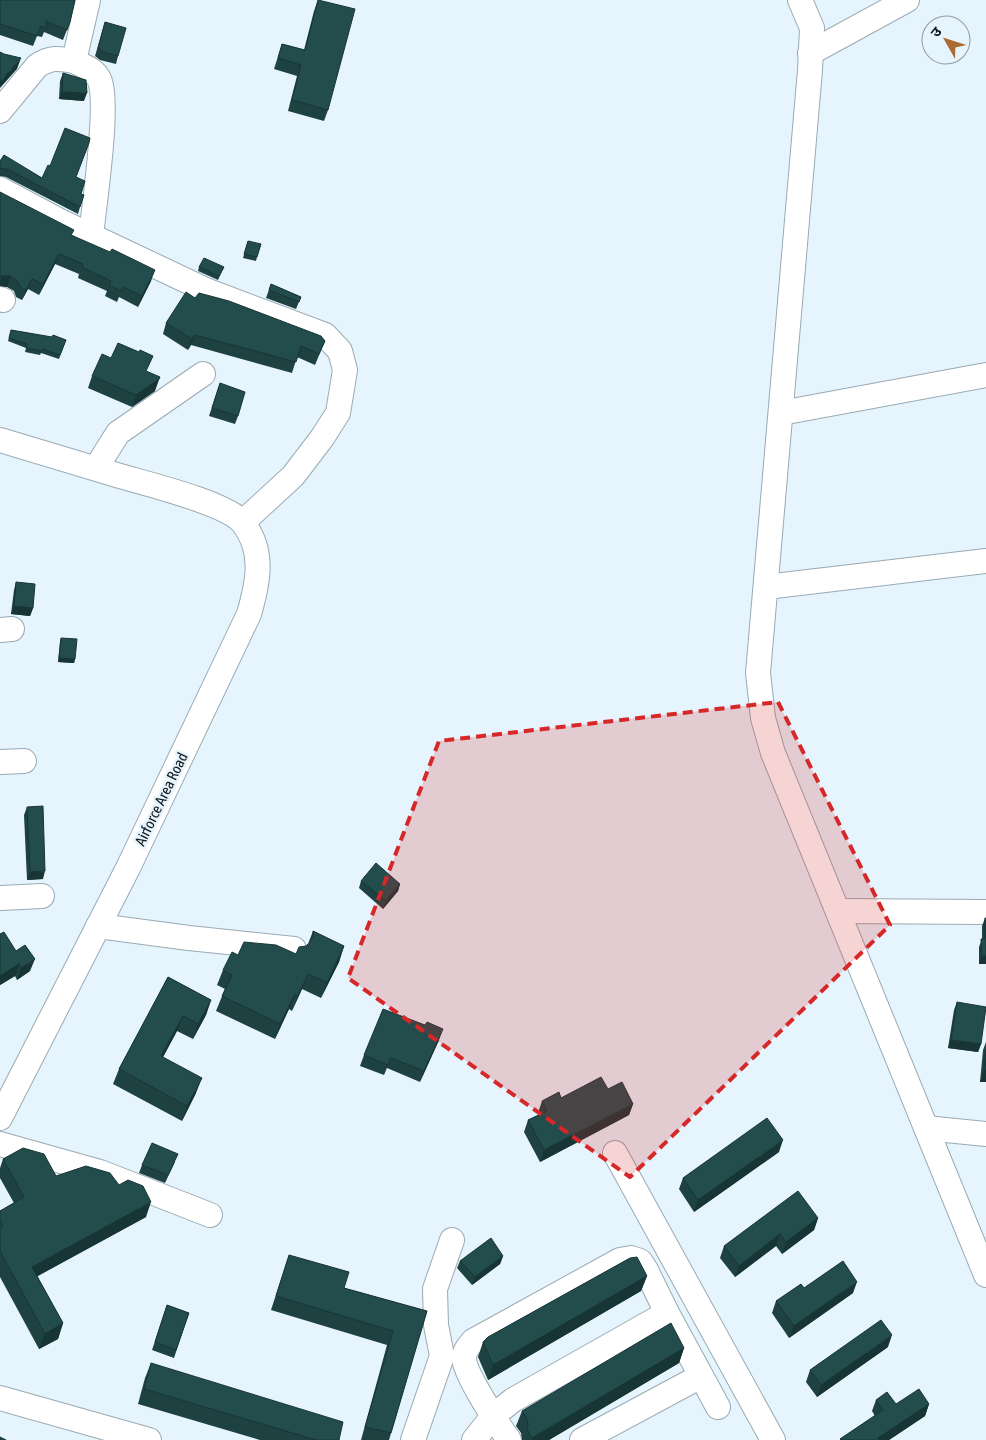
<svg xmlns="http://www.w3.org/2000/svg" width="986" height="1440" font-family="'Asap Condensed','Noto Sans Devanagari',sans-serif">
	<style>
		.lines { fill: none; stroke-linecap: round; stroke-linejoin: round }
		.minor-casing { stroke: #99aab4; stroke-width: 26 }
		.minor { stroke: #fff; stroke-width: 24 }
		.wall { fill: #1e4142 }
		.shaded-wall { fill: #183536 }
		.building { fill: #234c4d; stroke: #183536 }
		.marked { fill: #d62828; fill-opacity: 0.2; stroke: #d62828; stroke-width: 4; stroke-dasharray: 10 6; stroke-linejoin: round }
		.labels { text-anchor: middle; dominant-baseline: central; stroke-width: 5; stroke-linejoin: round; paint-order: stroke }
		.street-label { font-size: 15px; fill: #0f1518; stroke: #e6f4fd }
	</style>
	<rect width="100%" height="100%" fill="#e6f4fd"/>
	<g class="lines">
		<g class="minor-casing">
			<g id="minor">
				<polyline points="800,0 812,28 810,70 758,673 763,718 773,753 986,1275"/>
				<polyline points="810,53 907,0"/>
				<path d="M74,61C83,66 94,69 99,79C110,100 94,206 91,236"/>
				<path d="M0,111L37,66C50,57 59,58 74,61L88,0"/>
				<polyline points="0,189 60,221 208,291 325,335 340,351 345,370 338,413 322,438 293,476 243,522"/>
				<polyline points="0,299 3,300"/>
				<polyline points="781,413 986,375"/>
				<path d="M0,440C40,452 80,464 120,476C147,484 227,503 243,523C265,551 258,583 249,614L128,868L0,1118"/>
				<polyline points="96,468 118,433 203,374"/>
				<polyline points="766,587 986,561"/>
				<polyline points="0,630 12,629"/>
				<polyline points="0,762 24,761"/>
				<polyline points="0,898 42,896"/>
				<polyline points="838,911 986,912"/>
				<polyline points="98,926 189,938 294,949"/>
				<polyline points="926,1128 986,1134"/>
				<polyline points="0,1144 100,1172 210,1215"/>
				<polyline points="615,1153 773,1440"/>
				<polyline points="0,1398 149,1440"/>
				<polyline points="413,1440 442,1356 436,1325 435,1289 452,1240"/>
				<polyline points="474,1440 493,1416 513,1400 667,1313"/>
				<path d="M509,1440C499,1426 464,1373 464,1358C464,1351 469,1346 473,1341L620,1260L631,1258L640,1261L646,1270L667,1313L718,1407"/>
				<polyline points="582,1440 701,1376"/>
			</g>
		</g>
		<use href="#minor" class="minor"/>
	</g>
	<g class="wall">
		<polygon points="0,0 70,22 63,40 44,32 42,37 37,36 33,46 0,35"/>
		<polygon points="318,0 328,110 324,121 288,111 297,76 274,69 282,44 304,50 314,11"/>
		<polygon points="105,22 118,56 116,64 100,60 95,56"/>
		<polygon points="63,73 84,101 59,99 60,81"/>
		<polygon points="0,161 42,178 76,177 81,194 80,207 78,214 6,177 0,176"/>
		<polygon points="0,192 72,235 151,281 138,307 119,297 117,302 105,296 107,291 78,278 79,274 55,264 39,295 28,289 22,300 16,297 14,291 7,287 0,286"/>
		<polygon points="248,241 257,257 256,261 243,258"/>
		<polygon points="199,267 224,267 218,280 198,271"/>
		<polygon points="271,284 301,297 296,309 266,298"/>
		<polygon points="195,298 325,341 315,365 297,357 292,373 191,345 188,350 163,334 166,323"/>
		<polygon points="11,330 66,340 59,359 41,353 40,355 25,352 26,348 8,341"/>
		<polygon points="147,372 155,391 132,407 88,388 92,376"/>
		<polygon points="220,383 238,416 235,424 209,416"/>
		<polygon points="16,582 33,608 30,616 11,614 14,590"/>
		<polygon points="61,638 75,659 74,663 58,662 60,642"/>
		<polygon points="27,807 43,879 27,880 24,815"/>
		<polygon points="361,881 400,884 398,891 383,909 359,888"/>
		<polygon points="985,918 986,918 986,964 979,964 979,947 982,939 982,926"/>
		<polygon points="313,931 344,946 339,962 321,998 302,989 292,1011 289,1009 275,1039 216,1011 225,989 217,985 223,970 296,954 308,944"/>
		<polygon points="0,934 16,951 30,971 17,980 15,976 0,985"/>
		<polygon points="168,977 211,1000 206,1015 193,1039 177,1031 163,1057 196,1093 182,1121 113,1084 119,1069"/>
		<polygon points="957,1002 981,1044 978,1052 948,1048 954,1010"/>
		<polygon points="439,1040 420,1082 387,1068 384,1075 360,1066 364,1055"/>
		<polygon points="986,1042 986,1082 980,1082 983,1050"/>
		<polygon points="608,1089 633,1104 629,1115 540,1162 524,1132 528,1120 539,1115 538,1113 542,1101"/>
		<polygon points="779,1152 694,1212 679,1189 683,1178"/>
		<polygon points="3,1159 56,1176 119,1185 146,1217 37,1276 63,1323 58,1339 39,1349 0,1277 0,1211 14,1203 0,1178 0,1168"/>
		<polygon points="175,1162 165,1183 139,1173 142,1165"/>
		<polygon points="818,1218 814,1230 782,1254 776,1246 735,1277 720,1258 724,1246"/>
		<polygon points="289,1255 344,1288 427,1311 389,1440 361,1440 387,1345 271,1310"/>
		<polygon points="503,1256 500,1264 472,1285 457,1268 460,1261"/>
		<polygon points="647,1276 641,1291 488,1380 478,1357 483,1342"/>
		<polygon points="804,1288 853,1293 789,1338 772,1313 776,1301"/>
		<polygon points="167,1305 189,1313 174,1358 152,1350"/>
		<polygon points="888,1347 817,1397 806,1382 810,1370"/>
		<polygon points="684,1348 679,1363 549,1440 522,1440 521,1433 516,1426 522,1411"/>
		<polygon points="151,1363 339,1440 260,1440 138,1404 145,1378"/>
		<polygon points="876,1400 896,1404 929,1404 925,1416 889,1440 840,1440 840,1439 875,1416 872,1411"/>
	</g>
	<g class="shaded-wall">
		<polygon points="21,58 17,69 0,88 0,82"/>
		<polygon points="62,92 87,93 84,101 59,99"/>
		<polygon points="59,254 55,264 39,295 43,284"/>
		<polygon points="155,270 151,281 138,307 142,296"/>
		<polygon points="1,275 11,276 7,287 0,286"/>
		<polygon points="32,279 28,289 22,300 26,290"/>
		<polygon points="195,335 191,345 188,350 192,339"/>
		<polygon points="160,377 155,391 132,407 136,395"/>
		<polygon points="14,606 33,608 30,616 11,614"/>
		<polygon points="59,658 75,659 74,663 58,662"/>
		<polygon points="45,871 43,879 27,880 30,872"/>
		<polygon points="400,884 398,891 383,909 386,901"/>
		<polygon points="344,946 339,962 321,998 327,983"/>
		<polygon points="982,956 986,956 986,964 979,964"/>
		<polygon points="35,959 30,971 17,980 21,968"/>
		<polygon points="19,964 15,976 0,985 0,976"/>
		<polygon points="308,974 302,989 292,1011 298,996"/>
		<polygon points="295,994 289,1009 275,1039 280,1024"/>
		<polygon points="211,1000 206,1015 193,1039 198,1024"/>
		<polygon points="183,1016 177,1031 155,1072 161,1056"/>
		<polygon points="443,1029 439,1040 420,1082 424,1071"/>
		<polygon points="951,1040 981,1044 978,1052 948,1048"/>
		<polygon points="984,1070 986,1070 986,1082 980,1082"/>
		<polygon points="202,1078 196,1093 182,1121 187,1106"/>
		<polygon points="633,1104 629,1115 540,1162 544,1150"/>
		<polygon points="783,1140 779,1152 694,1212 698,1200"/>
		<polygon points="151,1202 146,1217 27,1282 32,1267"/>
		<polygon points="818,1218 814,1230 782,1254 786,1242"/>
		<polygon points="780,1234 776,1246 735,1277 739,1266"/>
		<polygon points="503,1256 500,1264 472,1285 475,1277"/>
		<polygon points="647,1276 641,1291 488,1380 493,1365"/>
		<polygon points="857,1282 853,1293 789,1338 794,1326"/>
		<polygon points="63,1323 58,1339 39,1349 45,1334"/>
		<polygon points="892,1335 888,1347 817,1397 821,1385"/>
		<polygon points="684,1348 679,1363 549,1440 532,1440 532,1438"/>
		<polygon points="929,1404 925,1416 889,1440 878,1440 878,1438"/>
	</g>
	<g class="building">
		<polygon points="0,0 75,0 70,22 67,30 46,21 46,28 41,26 37,36 0,24"/>
		<polygon points="318,0 355,9 328,110 292,100 301,65 278,58 282,44 305,50"/>
		<polygon points="105,22 126,28 118,56 103,52 98,48"/>
		<polygon points="0,52 4,54 21,58 0,82"/>
		<polygon points="63,73 86,80 87,93 62,92"/>
		<polygon points="65,128 90,138 89,143 76,177 85,181 81,194 84,195 80,207 9,170 2,168 0,169 0,161 4,155 42,178 48,165 50,166"/>
		<polygon points="0,192 74,230 71,235 110,252 112,249 155,270 142,296 123,287 121,291 109,285 111,281 82,267 83,264 59,254 43,284 32,279 26,290 20,287 17,281 11,276 0,276"/>
		<polygon points="248,241 261,244 257,257 244,254"/>
		<polygon points="204,258 224,267 219,276 199,267"/>
		<polygon points="271,284 301,297 299,302 269,290"/>
		<polygon points="186,292 195,298 199,293 229,301 321,336 325,341 319,354 301,346 296,362 195,335 192,339 166,323"/>
		<polygon points="11,330 52,337 53,335 66,340 60,355 42,349 42,351 26,348 27,344 9,338"/>
		<polygon points="118,343 139,352 140,350 153,356 146,371 160,377 159,379 136,395 92,376 102,354 111,358"/>
		<polygon points="220,383 245,392 238,416 212,408"/>
		<polygon points="16,582 35,584 33,608 14,606"/>
		<polygon points="61,638 77,639 75,659 59,658"/>
		<polygon points="43,806 45,871 30,872 27,807"/>
		<polygon points="376,863 400,884 386,901 361,881"/>
		<polygon points="985,918 986,918 986,956 982,956 981,939 985,939"/>
		<polygon points="313,931 344,946 327,983 308,974 298,996 295,994 280,1024 222,996 232,975 223,970 232,952 238,955 244,942 276,945 296,954 299,947 306,946 310,942 313,936"/>
		<polygon points="4,932 16,951 25,945 35,959 21,968 19,964 0,976 0,934"/>
		<polygon points="168,977 211,1000 198,1024 183,1016 161,1056 202,1078 187,1106 119,1069"/>
		<polygon points="957,1002 986,1007 981,1044 951,1040"/>
		<polygon points="383,1009 425,1025 427,1022 443,1029 424,1071 391,1058 388,1065 364,1055"/>
		<polygon points="986,1050 986,1070 984,1070"/>
		<polygon points="601,1077 608,1089 622,1082 633,1104 544,1150 528,1120 547,1111 542,1101 559,1092 561,1098"/>
		<polygon points="767,1118 783,1140 698,1200 683,1178"/>
		<polygon points="152,1143 178,1154 168,1175 142,1165"/>
		<polygon points="23,1148 44,1154 56,1176 86,1166 110,1173 119,1185 128,1180 143,1186 151,1202 32,1267 63,1323 45,1334 0,1251 0,1227 3,1225 0,1221 0,1211 24,1197 3,1159"/>
		<polygon points="798,1191 818,1218 786,1242 780,1234 739,1266 724,1246"/>
		<polygon points="491,1238 503,1256 475,1277 460,1261"/>
		<polygon points="289,1255 349,1272 344,1288 427,1311 391,1433 365,1427 393,1331 276,1296"/>
		<polygon points="637,1257 647,1276 493,1365 483,1342 488,1337 630,1258"/>
		<polygon points="843,1261 857,1282 794,1326 776,1301 801,1284 804,1288"/>
		<polygon points="167,1305 189,1313 176,1350 155,1342"/>
		<polygon points="881,1320 892,1335 821,1385 810,1370"/>
		<polygon points="671,1323 684,1348 532,1438 527,1429 528,1423 526,1417 522,1411"/>
		<polygon points="151,1363 343,1422 339,1440 316,1440 144,1389"/>
		<polygon points="919,1389 929,1404 878,1438 880,1440 841,1440 840,1439 883,1410 876,1400 887,1392 896,1404"/>
		<polygon points="0,1437 6,1440 0,1440"/>
	</g>
	<path class="marked" d="M778,702L890,925L630,1177L348,978L439,741Z"/>
	<g class="labels">
		<g class="street-label">
			<text transform="translate(161 799) rotate(-64)">Airforce Area Road</text>
		</g>
	</g>
	<g transform="translate(946 40) rotate(309)"><circle r="24" fill="#e6f4fd" stroke="#909ba1"/>
	<path d="M0-4L9 19L0 12L-9 19Z" fill="#aa6c32"/>
	<text y="-8" font-size="14" font-weight="bold" text-anchor="middle" fill="#0f1518">उ</text>
	</g>
</svg>
